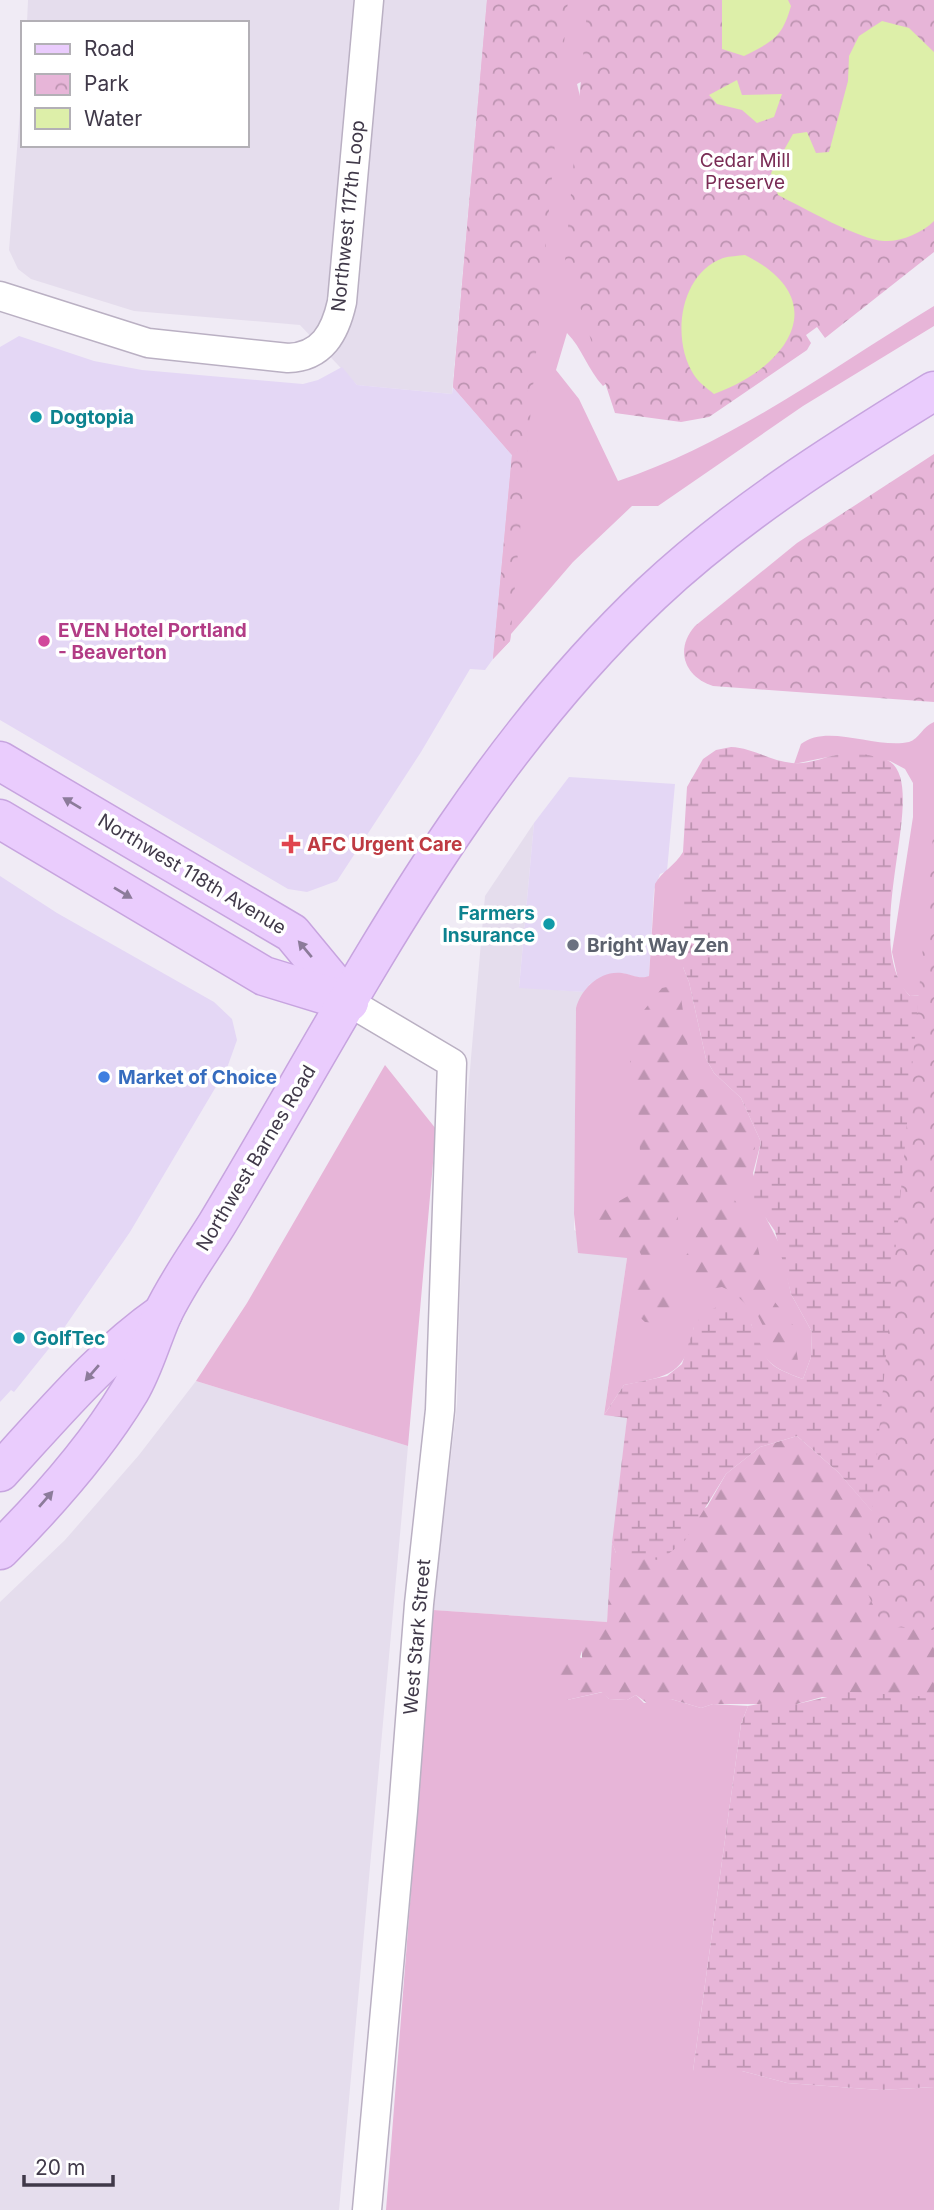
<svg xmlns="http://www.w3.org/2000/svg" width="934" height="2210" font-family="Inter,sans-serif">
	<style>
		.residential { fill: #e5dded }
		.commercial { fill: #e4d7f5 }
		.grass { fill: #e7b5d8 }
		.forest { fill: url(#forest-firs) }
		.wetland { fill: url(#wetland-marsh) }
		.park { fill: url(#park-crowns) }
		.water { fill: #ddefa9 }
		.lines { fill: none; stroke-linecap: round; stroke-linejoin: round }
		.street-casing { stroke: #bab0c3; stroke-width: 31 }
		.secondary-casing { stroke: #c7a4df; stroke-width: 41 }
		.street { stroke: #fff; stroke-width: 28 }
		.secondary { stroke: #eaccfd; stroke-width: 38 }
		.oneway { fill: #8c7b9a }
		.culture-dot { fill: #0f9aa8; stroke: #fff; stroke-width: 2.5 }
		.hotel-dot { fill: #d1479c; stroke: #fff; stroke-width: 2.5 }
		.health-dot { fill: #e0444e; stroke: #fff; stroke-width: 2.5 }
		.worship-dot { fill: #6b7280; stroke: #fff; stroke-width: 2.5 }
		.shop-dot { fill: #3f7fe0; stroke: #fff; stroke-width: 2.5 }
		.labels { text-anchor: middle; dominant-baseline: central; stroke-width: 7; stroke-linejoin: round; paint-order: stroke }
		.park-label { font-size: 19px; fill: #7a2c55; stroke: #fff }
		.street-label { font-size: 19px; fill: #403949; stroke: #fff }
		.culture-label { font-size: 19px; font-weight: bold; fill: #0d838f; stroke: #fff; text-anchor: start }
		.hotel-label { font-size: 19px; font-weight: bold; fill: #b23c85; stroke: #fff; text-anchor: start }
		.health-label { font-size: 19px; font-weight: bold; fill: #be3a42; stroke: #fff; text-anchor: start }
		.worship-label { font-size: 19px; font-weight: bold; fill: #5b616d; stroke: #fff; text-anchor: start }
		.shop-label { font-size: 19px; font-weight: bold; fill: #366cbe; stroke: #fff; text-anchor: start }
	</style>
	<defs>
		<pattern id="forest-firs" width="22" height="20" patternUnits="userSpaceOnUse" patternTransform="scale(1.75)"><rect width="22" height="20" fill="#e7b5d8"/><path d="M5 1l3.5 6h-7zM16 11l3.5 6h-7z" fill="#bd94b1"/></pattern>
		<pattern id="wetland-marsh" width="20" height="14" patternUnits="userSpaceOnUse" patternTransform="scale(1.75)"><rect width="20" height="14" fill="#e7b5d8"/><path d="M1 5h8M5 5V1M11 12h8M15 12V8" fill="none" stroke="#bd94b1"/></pattern>
		<pattern id="park-crowns" width="20" height="18" patternUnits="userSpaceOnUse" patternTransform="scale(1.75)"><rect width="20" height="18" fill="#e7b5d8"/><path d="M2 6a3 3 0 1 1 6 0M12 15a3 3 0 1 1 6 0" fill="none" stroke="#bd94b1"/></pattern>
	</defs>
	<rect width="100%" height="100%" fill="#f0ebf5"/>
	<g class="residential">
		<polygon points="28,0 487,0 452,394 357,385 300,325 134,311 31,279 18,269 9,250 23,74 23,145 247,145 247,23 27,23"/>
		<polygon points="534,823 519,987 584,992 576,1008 574,1230 627,1258 604,1414 627,1418 607,1622 433,1610 457,1404 464,1139 485,896"/>
		<polygon points="196,1381 408,1446 339,2210 0,2210 0,1602 65,1540 139,1455"/>
	</g>
	<g class="commercial">
		<polygon points="19,336 94,361 142,370 303,384 318,380 342,367 357,385 452,394 453,387 512,455 493,659 485,670 470,669 421,752 337,881 307,892 288,889 0,720 0,347"/>
		<polygon points="569,777 675,784 667,871 660,874 654,890 649,976 644,979 622,973 590,984 584,992 519,988 534,823"/>
		<polygon points="0,876 57,913 214,1002 232,1019 237,1040 227,1068 130,1232 55,1341 14,1392 11,1390 0,1402"/>
	</g>
	<g class="grass">
		<path d="M487,0H663L619,62L577,84L595,159L622,371L603,386C588,370 582,348 567,333L556,370L579,399L618,481C733,443 831,368 934,306V326L803,406L658,506H632L573,562L511,634L510,641L493,659L512,455L453,387Z"/>
		<path d="M934,722V990L926,995L910,996L899,984L892,952L913,817V783L905,769L890,761L842,754L794,764L801,744C827,723 876,749 909,742C919,739 923,726 934,722Z"/>
		<path d="M683,852V967L689,982L706,1059L714,1073L741,1098L761,1142L753,1173L766,1218L781,1247L791,1294L812,1332L811,1357L803,1379C765,1365 764,1360 751,1324L694,1327C685,1376 669,1376 624,1385L604,1415L627,1258L578,1253L574,1214L576,1008C581,989 600,970 622,973C631,974 640,980 649,976L655,884C662,871 675,866 683,852Z"/>
		<polygon points="385,1065 436,1129 408,1446 196,1381 247,1303"/>
		<polygon points="433,1610 607,1622 584,1644 567,1700 603,1692 609,1699 627,1700 636,1695 644,1703 671,1699 701,1708 713,1704 748,1706 741,1724 693,2071 742,2071 787,2083 880,2090 934,2087 934,2210 386,2210"/>
	</g>
	<g class="forest">
		<path d="M667,987L681,997L693,1084L696,1089L718,1090L737,1102L749,1119L755,1148L743,1181L732,1195L756,1238L767,1292L793,1325L798,1361L786,1360L777,1354L758,1316L733,1292L722,1287L704,1290L685,1276L679,1266V1261C706,1243 680,1228 693,1209L690,1204L679,1207C676,1220 682,1250 667,1258C662,1261 656,1259 650,1261L649,1278L671,1286L679,1303L677,1315L669,1324L645,1322L632,1310L631,1293L643,1259L638,1248L598,1236L591,1228V1217L628,1196L641,1176L638,1106L630,1064V1044L636,1020L662,988Z"/>
		<polygon points="797,1436 838,1472 934,1582 934,1697 822,1697 797,1704 713,1704 701,1708 671,1699 655,1709 636,1695 627,1700 609,1699 602,1692 567,1700 561,1689 558,1663 568,1655 582,1658 582,1633 592,1624 607,1622 612,1543 616,1553 707,1507 726,1474 760,1447"/>
	</g>
	<g class="wetland">
		<path d="M731,747C753,748 771,761 792,763C807,765 825,757 840,754C855,751 871,755 887,760C934,782 856,940 910,996L926,995L882,1523L838,1472L797,1436L760,1447L726,1474L684,1542L660,1560L633,1558L616,1553L612,1543L627,1418L604,1415L624,1385L667,1376L682,1364L694,1327L703,1313L729,1302C736,1309 748,1317 752,1326C771,1362 759,1363 803,1379L811,1357L812,1332L791,1294L775,1231L756,1204L751,1189L761,1142L741,1098L714,1073L706,1059L689,982L683,967L682,868L687,787L703,759L716,750Z"/>
		<polygon points="849,1692 934,1697 934,2087 880,2090 787,2083 742,2071 693,2071 741,1724 748,1706 769,1702 797,1704"/>
	</g>
	<g class="park">
		<polygon points="487,0 568,0 510,641 493,659 512,455 453,387"/>
		<polygon points="588,0 934,0 934,252 825,338 817,327 806,335 811,343 807,350 709,417 681,422 615,413 565,261"/>
		<path d="M934,454V702L713,686C685,677 674,650 695,626L797,543Z"/>
		<polygon points="934,825 934,1630 883,1626 865,1588"/>
	</g>
	<g class="water">
		<path d="M722,0H788L791,6C782,38 773,41 744,56L722,49Z"/>
		<path d="M882,21L909,28L934,52V221C922,233 901,242 884,241C860,240 802,207 778,195L771,173L793,134L807,132L816,153L829,152L848,81L849,56L859,36Z"/>
		<polygon points="737,80 742,95 782,94 774,117 757,123 742,110 717,104 709,95"/>
		<path d="M745,255C836,300 787,368 714,394C707,388 699,383 694,375C671,340 679,274 723,258C730,256 738,256 745,255Z"/>
	</g>
	<g class="lines">
		<g class="street-casing">
			<g id="street">
				<path d="M0,296L148,343L288,358C322,357 335,333 342,302L369,0"/>
				<polyline points="349,1002 452,1063 440,1410 419,1604 403,1811 367,2210"/>
			</g>
		</g>
		<g class="secondary-casing">
			<g id="secondary">
				<polyline points="0,761 292,933 349,1002"/>
				<polyline points="0,819 264,976 349,1002"/>
				<path d="M0,1472C52,1416 100,1357 163,1313"/>
				<path d="M0,1550C48,1502 95,1449 130,1391C144,1367 151,1340 162,1315C177,1283 199,1253 217,1224C351,1002 460,775 651,594C736,514 835,452 934,391"/>
			</g>
		</g>
		<use href="#street" class="street"/>
		<use href="#secondary" class="secondary"/>
	</g>
	<defs><path id="oneway-solid" d="M-6-.8H1V-3.2L6.5 0L1 3.2V.8H-6Z" transform="scale(1.75)"/></defs>
	<g class="oneway">
		<use href="#oneway-solid" transform="translate(72 803) rotate(-149)"/>
		<use href="#oneway-solid" transform="translate(123 893) rotate(31)"/>
		<use href="#oneway-solid" transform="translate(305 949) rotate(-130)"/>
		<use href="#oneway-solid" transform="translate(92 1373) rotate(131)"/>
		<use href="#oneway-solid" transform="translate(46 1499) rotate(-49)"/>
	</g>
	<g class="culture-dot">
		<circle cx="36" cy="417" r="7"/>
		<circle cx="549" cy="924" r="7"/>
		<circle cx="19" cy="1338" r="7"/>
	</g>
	<circle class="hotel-dot" cx="44" cy="641" r="7"/>
	<path class="health-dot" d="M287.5 833.5h7v7h7v7h-7v7h-7v-7h-7v-7h7z"/>
	<circle class="worship-dot" cx="573" cy="945" r="7"/>
	<circle class="shop-dot" cx="104" cy="1077" r="7"/>
	<g class="labels">
		<g class="park-label">
			<text x="745" y="160">Cedar Mill<tspan x="745" dy="22">Preserve</tspan></text>
		</g>
		<g class="street-label">
			<text transform="translate(348 216) rotate(-84)">Northwest 117th Loop</text>
			<text transform="translate(192 874) rotate(31)">Northwest 118th Avenue</text>
			<text transform="translate(256 1158) rotate(-59)">Northwest Barnes Road</text>
			<text transform="translate(417 1637) rotate(-85)">West Stark Street</text>
		</g>
		<g class="culture-label">
			<text x="50" y="417">Dogtopia</text>
			<text x="535" y="913" text-anchor="end">Farmers<tspan x="535" dy="22">Insurance</tspan></text>
			<text x="33" y="1338">GolfTec</text>
		</g>
		<g class="hotel-label">
			<text x="58" y="630">EVEN Hotel Portland<tspan x="58" dy="22">- Beaverton</tspan></text>
		</g>
		<g class="health-label">
			<text x="307" y="844">AFC Urgent Care</text>
		</g>
		<g class="worship-label">
			<text x="587" y="945">Bright Way Zen</text>
		</g>
		<g class="shop-label">
			<text x="118" y="1077">Market of Choice</text>
		</g>
	</g>
	<rect x="21" y="21" width="228" height="126" fill="#ffffff" stroke="#b3b0b6" stroke-width="2"/>
	<rect x="35" y="44" width="35" height="10" fill="#eaccfd" stroke="#b3b0b6" stroke-width="2"/>
	<text x="84" y="56" font-size="21" fill="#403949">Road</text>
	<rect x="35" y="74" width="35" height="21" fill="url(#park-crowns)" stroke="#b3b0b6" stroke-width="2"/>
	<text x="84" y="91" font-size="21" fill="#403949">Park</text>
	<rect x="35" y="108" width="35" height="21" fill="#ddefa9" stroke="#b3b0b6" stroke-width="2"/>
	<text x="84" y="126" font-size="21" fill="#403949">Water</text>
	<path d="M24 2175v10h89v-10" fill="none" stroke="#403949" stroke-width="3.5"/>
	<text x="35" y="2175" font-size="21" fill="#403949" stroke="#ffffff" stroke-width="5" paint-order="stroke">20 m</text>
</svg>
